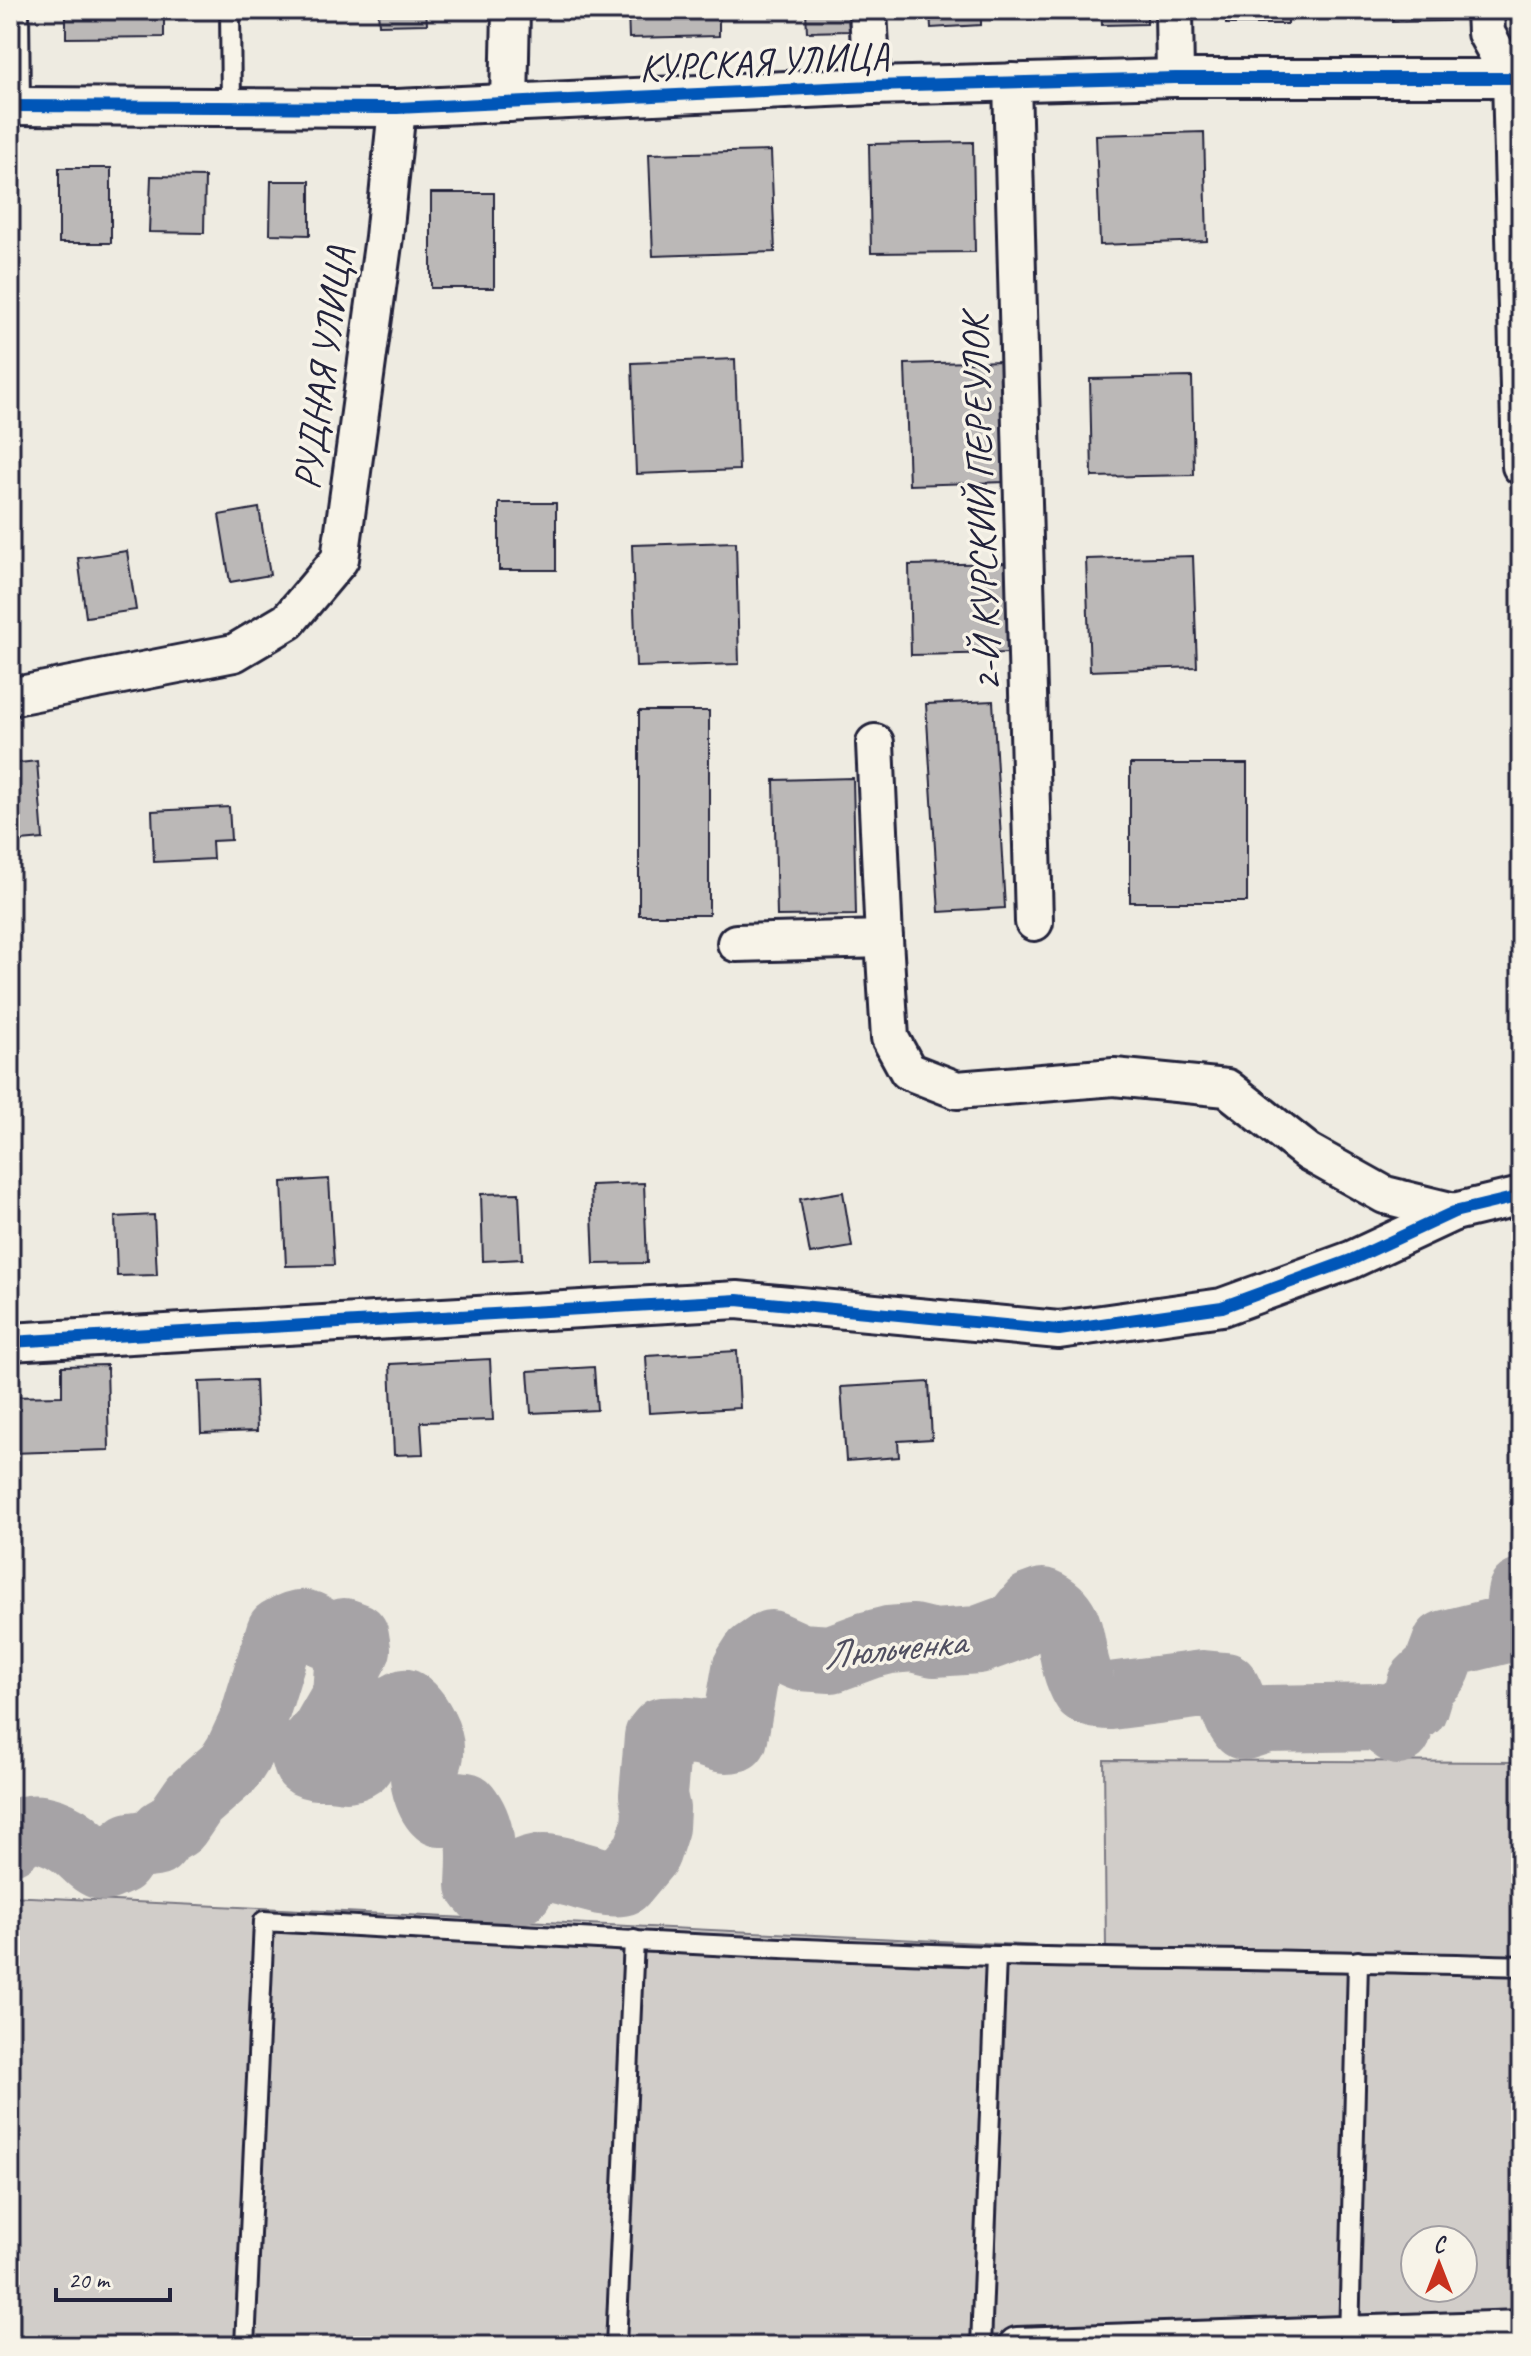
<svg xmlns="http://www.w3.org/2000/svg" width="1531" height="2356" font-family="Caveat,sans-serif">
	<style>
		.green { fill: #d1cdc9; stroke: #7a7882; stroke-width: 2; fill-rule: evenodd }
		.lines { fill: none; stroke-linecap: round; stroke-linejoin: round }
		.river { stroke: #a6a3a6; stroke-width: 68 }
		.building { fill: #bbb8b7; stroke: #22223b; stroke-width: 2 }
		.lane-casing { stroke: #22223b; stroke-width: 24 }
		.street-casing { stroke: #22223b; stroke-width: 42 }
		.lane { stroke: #f7f3e8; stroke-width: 18 }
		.street { stroke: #f7f3e8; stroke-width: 36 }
		.cycleway-casing { stroke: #f7f3e8; stroke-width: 17 }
		.cycleway { stroke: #0057b8; stroke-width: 12 }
		.labels { text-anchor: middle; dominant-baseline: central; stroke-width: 7; stroke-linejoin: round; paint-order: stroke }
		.street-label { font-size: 38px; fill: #22223b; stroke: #f7f3e8 }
		.water-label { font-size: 40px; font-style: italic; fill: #504f60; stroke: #f7f3e8 }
	</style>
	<rect width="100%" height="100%" fill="#eeebe1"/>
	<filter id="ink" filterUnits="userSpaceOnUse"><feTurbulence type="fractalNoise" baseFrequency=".0125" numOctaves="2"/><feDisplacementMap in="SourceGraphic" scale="16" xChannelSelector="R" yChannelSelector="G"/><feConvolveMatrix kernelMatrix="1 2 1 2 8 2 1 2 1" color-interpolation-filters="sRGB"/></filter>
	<g filter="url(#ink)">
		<path class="green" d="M1104,1760L1521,1762V2346H10V1896L1106,1949ZM1415,2240H1463V2288H1415Z"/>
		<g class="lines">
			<path class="river" d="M10,1841C13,1838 16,1834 20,1832C39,1822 66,1836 80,1849C89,1857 94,1864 105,1867L119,1861L126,1850L131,1846L155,1843L164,1832L176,1825L194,1799L229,1768L238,1754L252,1724L280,1632C319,1608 312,1645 344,1632L355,1636L357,1649L348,1666L346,1695L324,1733L305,1756L307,1763C315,1767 319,1766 328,1766C341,1766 347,1772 360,1763C373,1742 382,1713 405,1703C417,1710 432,1739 430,1753C430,1760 425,1766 424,1772C423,1784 430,1806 440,1813H448L458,1805L466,1806C485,1830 481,1857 480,1885L487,1893H509L519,1890L521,1875C549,1854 590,1887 622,1882L647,1852L655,1827L656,1809L653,1795L658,1737L663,1731C677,1730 689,1730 703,1733C714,1736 722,1741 734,1738L746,1669L755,1655L771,1644L800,1657L831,1659L869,1645L889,1640L913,1638L934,1643L978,1640L1016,1626L1032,1606L1043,1602C1078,1617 1067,1649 1080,1678C1080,1679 1085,1689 1086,1690C1092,1695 1102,1696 1110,1696L1203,1684L1225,1686C1235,1702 1232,1711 1244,1726L1266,1719L1379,1717L1398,1731L1402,1712L1414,1707L1421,1684L1437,1668L1446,1644L1507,1629L1517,1621L1521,1593"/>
		</g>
		<g class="building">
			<polygon points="66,10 164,10 164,37 66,38"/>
			<polygon points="378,10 426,10 427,24 379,25"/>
			<polygon points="628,10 719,10 719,36 629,38"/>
			<polygon points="806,10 848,10 849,31 807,32"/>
			<polygon points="930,10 981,10 981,25 931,28"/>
			<polygon points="1101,10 1147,10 1147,24 1102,25"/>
			<rect x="1226" y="10" width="62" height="14"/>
			<polygon points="1393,10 1449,10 1449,21 1393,22"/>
			<polygon points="1204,132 1207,241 1100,245 1096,135"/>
			<polygon points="973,142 975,252 871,253 869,144"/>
			<polygon points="771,151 775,252 653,256 649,154"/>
			<polygon points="10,168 15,169 13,225 10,225"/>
			<rect x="59" y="168" width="52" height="75"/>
			<polygon points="151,176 205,177 204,233 149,232"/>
			<polygon points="271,181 310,181 310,235 270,234"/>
			<rect x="431" y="193" width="63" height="95"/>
			<polygon points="735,359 739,470 636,474 632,363"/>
			<polygon points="1002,361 1006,482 909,485 905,364"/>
			<polygon points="1192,377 1194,475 1092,477 1090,379"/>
			<rect x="499" y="503" width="57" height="67"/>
			<polygon points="259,508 270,575 230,582 219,515"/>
			<polygon points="736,542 739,664 636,667 632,545"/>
			<polygon points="127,551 136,610 86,617 78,558"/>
			<polygon points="1193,556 1197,667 1090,671 1086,559"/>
			<polygon points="1008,563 1010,653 911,655 909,565"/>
			<polygon points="993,701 1005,908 939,912 926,704"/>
			<rect x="639" y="711" width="70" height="204"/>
			<polygon points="37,761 43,839 10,842 10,764"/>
			<rect x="1130" y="764" width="117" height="138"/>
			<polygon points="853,778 856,915 777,916 774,780"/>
			<polygon points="229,807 231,840 212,841 213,859 154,862 152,811"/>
			<polygon points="329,1179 334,1265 286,1266 282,1182"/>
			<polygon points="644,1183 647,1263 594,1264 591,1185"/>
			<polygon points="843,1192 852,1247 810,1254 800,1199"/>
			<polygon points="519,1193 522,1259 483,1261 481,1194"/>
			<polygon points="154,1215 157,1275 117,1276 115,1217"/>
			<polygon points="737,1351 740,1408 649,1413 646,1356"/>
			<polygon points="490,1359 493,1420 421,1422 423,1454 394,1455 390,1364"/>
			<polygon points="107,1365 109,1450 10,1453 10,1397 62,1396 62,1366"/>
			<polygon points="594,1367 597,1410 531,1413 528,1371"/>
			<polygon points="255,1380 257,1431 201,1433 199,1382"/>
			<polygon points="929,1382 932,1439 898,1441 899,1457 846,1461 841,1387"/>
		</g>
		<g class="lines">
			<g class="lane-casing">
				<g id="lane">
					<polyline points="19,10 20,106"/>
					<polyline points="230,10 231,107"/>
					<polyline points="1349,2342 1358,1961"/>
					<path d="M245,2346L264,1921C508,1934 752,1949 996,1956C1171,1960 1346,1960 1521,1966"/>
					<polyline points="616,2346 634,1940"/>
					<polyline points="981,2346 996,1956"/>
				</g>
			</g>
			<g class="street-casing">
				<g id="street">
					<polyline points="868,10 872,86"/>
					<polyline points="1174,10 1175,78"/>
					<polyline points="1485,10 1486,33 1511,78 1521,466"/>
					<polyline points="1012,82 1034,922"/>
					<polyline points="509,103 511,10"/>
					<polyline points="10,106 397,108 872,86 1175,78 1521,78"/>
					<polyline points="10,697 234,653 288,621 340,559 384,237 397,108"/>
					<polyline points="875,743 884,939"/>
					<polyline points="736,943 884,939 890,1038 908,1071 957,1090 1114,1077 1227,1088 1308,1152 1385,1195 1454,1212"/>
					<polyline points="10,1342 737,1300 1059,1330 1222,1307 1351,1260 1454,1212 1521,1196"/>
					<polyline points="1017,2346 1521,2329"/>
				</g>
			</g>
			<use href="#lane" class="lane"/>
			<use href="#street" class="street"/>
			<g class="cycleway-casing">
				<g id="cycleway">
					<polyline points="10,106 397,108 872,86 1175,78 1521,78"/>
					<polyline points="10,1342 737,1300 1059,1330 1222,1307 1351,1260 1454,1212 1521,1196"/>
				</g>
			</g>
			<use href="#cycleway" class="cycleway"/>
		</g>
	</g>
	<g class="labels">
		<g class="street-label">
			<text transform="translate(764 62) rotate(-3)">КУРСКАЯ УЛИЦА</text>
			<text transform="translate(323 368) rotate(-82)">РУДНАЯ УЛИЦА</text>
			<text transform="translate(981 503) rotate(-92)">2-Й КУРСКИЙ ПЕРЕУЛОК</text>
		</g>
		<g class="water-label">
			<text transform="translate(894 1648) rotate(-6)">Люльченка</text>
		</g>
	</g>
	<rect width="1531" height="2356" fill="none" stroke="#f7f3e8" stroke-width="40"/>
	<rect x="20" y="20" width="1491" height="2316" fill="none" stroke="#22223b" stroke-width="3" filter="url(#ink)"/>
	<g transform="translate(1439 2264)"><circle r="38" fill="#f7f3e8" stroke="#a29fa3" stroke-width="2"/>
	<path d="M0-6L14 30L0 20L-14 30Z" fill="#c8321e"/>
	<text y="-12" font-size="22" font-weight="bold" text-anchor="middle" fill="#22223b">С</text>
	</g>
	<path d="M56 2288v12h114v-12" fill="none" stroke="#22223b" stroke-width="4"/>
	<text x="68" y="2288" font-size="24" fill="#22223b" stroke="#f7f3e8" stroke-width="6" paint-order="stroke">20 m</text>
</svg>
